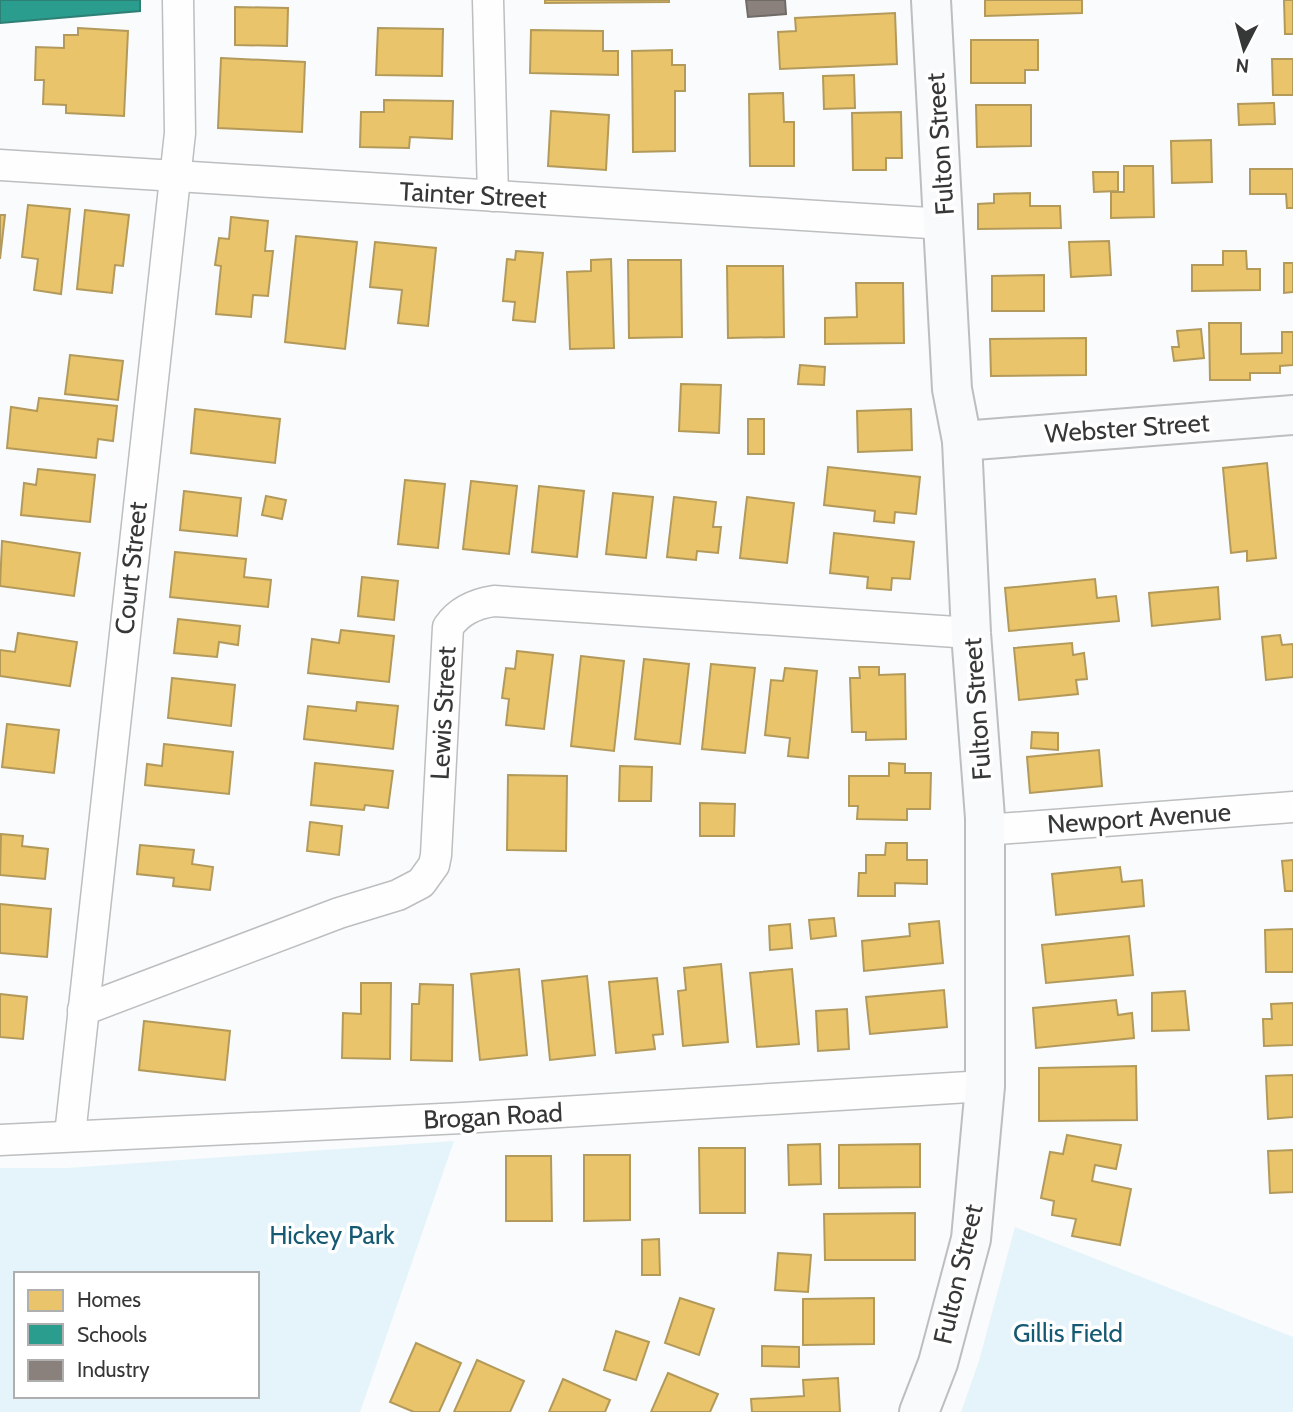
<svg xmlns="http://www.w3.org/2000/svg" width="1293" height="1412" font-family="Cabin,sans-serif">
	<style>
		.green { fill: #e5f4fb; fill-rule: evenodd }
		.homes { fill: #e9c46a; stroke: #b39a5b; stroke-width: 2 }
		.schools { fill: #2a9d8f; stroke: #2e7f75; stroke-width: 2 }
		.industry { fill: #8a817c; stroke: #716b68; stroke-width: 2 }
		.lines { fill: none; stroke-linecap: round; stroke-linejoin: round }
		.street-casing { stroke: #bcbebf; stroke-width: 33 }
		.secondary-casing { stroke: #bcbebf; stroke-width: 42 }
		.street { stroke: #fefeff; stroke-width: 30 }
		.secondary { stroke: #f8fafb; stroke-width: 38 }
		.labels { text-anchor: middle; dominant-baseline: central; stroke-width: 7; stroke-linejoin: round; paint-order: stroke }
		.street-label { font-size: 26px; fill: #363838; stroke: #fff }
		.park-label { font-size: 26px; fill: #155a72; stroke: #fff }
	</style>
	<rect width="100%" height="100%" fill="#f9fbfc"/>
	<g class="green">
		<path d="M454,1141L360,1412H0V1168H67ZM16,1274H257V1396H16Z"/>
		<polygon points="1015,1227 1293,1337 1293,1412 961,1412 979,1361"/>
	</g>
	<g class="homes">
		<polygon points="545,0 669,0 669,2 545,3"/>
		<polygon points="985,0 1082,0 1082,13 985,16"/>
		<polygon points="1284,0 1293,0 1293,34 1285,34"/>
		<polygon points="235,7 288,8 287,46 235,45"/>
		<polygon points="895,13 897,64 780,69 778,32 796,31 795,18"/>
		<polygon points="78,28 128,31 124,116 66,113 66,105 43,104 44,80 35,80 36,47 64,48 64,35 78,35"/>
		<polygon points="378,28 443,29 442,76 376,75"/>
		<polygon points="531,30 603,31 603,51 618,51 618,75 530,73"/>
		<polygon points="971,40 1038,40 1038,70 1025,70 1025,83 971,83"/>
		<polygon points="672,50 672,65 685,65 685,91 675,91 675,151 633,152 632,51"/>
		<polygon points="221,58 305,62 302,132 218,128"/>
		<polygon points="1272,59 1293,59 1293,95 1273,95"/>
		<polygon points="854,75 855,108 824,109 823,76"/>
		<polygon points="783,93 784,122 794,122 794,166 750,166 749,94"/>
		<polygon points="384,100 453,101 452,139 410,137 409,148 360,147 361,112 384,112"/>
		<polygon points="1274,103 1275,124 1239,125 1238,104"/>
		<polygon points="976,105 1031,105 1031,146 977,147"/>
		<polygon points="551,111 609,115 606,170 548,166"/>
		<polygon points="901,112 902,158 886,158 886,170 853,170 852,113"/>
		<polygon points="1211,140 1212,182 1172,183 1171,141"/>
		<polygon points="1124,166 1153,166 1154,217 1111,218 1111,192 1124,192"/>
		<polygon points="1250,169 1293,169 1293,208 1287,208 1286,194 1250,194"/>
		<polygon points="1093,172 1118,172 1118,191 1094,192"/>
		<polygon points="1030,193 1030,206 1060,206 1061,228 978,229 978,204 994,203 994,194"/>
		<polygon points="28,205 70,209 61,294 34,290 38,259 22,257"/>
		<polygon points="85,210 129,215 123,266 115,265 112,293 77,289"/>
		<polygon points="0,215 5,215 0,259"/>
		<polygon points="231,217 268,221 265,251 273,251 268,296 253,295 251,317 216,314 221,266 215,265 219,238 229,239"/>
		<polygon points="296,236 357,242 345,349 285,342"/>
		<polygon points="1109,241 1111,275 1071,277 1069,242"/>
		<polygon points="375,242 436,248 428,326 398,323 402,290 370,287"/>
		<polygon points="516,251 543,253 535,322 513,320 515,302 503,301 507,259 515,260"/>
		<polygon points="1223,251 1246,251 1247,269 1260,269 1260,290 1192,291 1192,265 1223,265"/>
		<polygon points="611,259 614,348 570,349 567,272 591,271 591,260"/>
		<polygon points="628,260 681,260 682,337 629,338"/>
		<polygon points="1284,263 1293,263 1293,292 1284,293"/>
		<polygon points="727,266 783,266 784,337 728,338"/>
		<polygon points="1044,275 1044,311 992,311 992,276"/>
		<polygon points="856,283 903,283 904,343 825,344 825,318 857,317"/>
		<polygon points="1209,323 1241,323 1241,354 1282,353 1282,332 1293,332 1293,365 1280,366 1280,373 1250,373 1250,380 1210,380"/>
		<polygon points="1201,329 1204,358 1174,361 1172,347 1179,347 1177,331"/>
		<polygon points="1086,338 1086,375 991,376 990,339"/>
		<polygon points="70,355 123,361 118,400 65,394"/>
		<polygon points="800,365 825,367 824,385 798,384"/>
		<polygon points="681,384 721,385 719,433 679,431"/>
		<polygon points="39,398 117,406 113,441 98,439 96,458 7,448 11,407 37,411"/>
		<polygon points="195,409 280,419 275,463 191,453"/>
		<polygon points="911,409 912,450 858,452 857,411"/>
		<rect x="748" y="419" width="16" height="35"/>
		<polygon points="1267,463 1276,558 1247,561 1247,551 1231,553 1223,468"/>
		<polygon points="828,467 920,477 916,514 895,512 894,523 874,521 875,511 824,505"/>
		<polygon points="38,469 95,475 90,522 21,515 24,483 36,485"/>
		<polygon points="405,480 445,484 438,548 398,544"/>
		<polygon points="471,481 517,486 509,554 463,549"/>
		<polygon points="539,486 584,491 577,557 532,552"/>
		<polygon points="184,491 241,498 237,536 180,530"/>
		<polygon points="613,493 653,497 646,558 606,554"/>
		<polygon points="266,496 286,500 282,519 262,515"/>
		<polygon points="674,497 716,502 713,527 721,527 718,553 697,551 696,560 667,557"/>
		<polygon points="747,497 794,503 787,563 740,558"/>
		<polygon points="834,533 914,542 910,579 892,578 891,590 867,588 868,577 830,573"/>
		<polygon points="2,541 80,553 74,596 0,586"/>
		<polygon points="175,552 246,559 244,577 271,580 268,607 170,597"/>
		<polygon points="362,577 398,581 394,620 358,616"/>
		<polygon points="1095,579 1097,598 1116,596 1119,621 1009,631 1005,588"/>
		<polygon points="1218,587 1220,619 1152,626 1149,593"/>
		<polygon points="178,619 240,626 238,645 219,642 217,657 174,653"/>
		<polygon points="341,630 394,636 389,682 308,673 312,639 339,643"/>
		<polygon points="18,633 77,642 70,686 0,676 0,650 15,652"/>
		<polygon points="1280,635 1282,645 1293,644 1293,677 1266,680 1262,637"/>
		<polygon points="1072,643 1073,655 1084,653 1087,679 1076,680 1078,694 1019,700 1014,648"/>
		<polygon points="517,651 553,655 544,729 506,725 509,699 502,698 506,668 515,669"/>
		<polygon points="581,656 624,661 614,751 571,746"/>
		<polygon points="644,659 689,664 680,744 635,739"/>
		<polygon points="711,664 755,668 745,753 702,749"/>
		<polygon points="859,667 879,667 879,675 905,674 906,739 866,740 866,732 852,732 850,678 860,678"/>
		<polygon points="785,668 817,671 808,758 788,756 790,738 765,735 771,680 783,681"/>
		<polygon points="172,678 235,685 231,726 168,718"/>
		<polygon points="357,702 398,706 393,749 304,739 308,706 356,711"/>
		<polygon points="7,724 59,730 54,773 2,767"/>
		<polygon points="1032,732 1058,733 1058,750 1031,748"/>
		<polygon points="164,744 233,752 229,794 145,785 147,764 162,766"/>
		<polygon points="1099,750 1102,786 1030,793 1027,757"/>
		<polygon points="315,763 393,771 388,808 365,805 364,810 311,805"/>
		<polygon points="889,763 905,764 905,773 931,773 930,809 907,809 907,820 857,819 858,806 849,806 849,776 889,776"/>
		<polygon points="620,766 652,767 651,801 619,801"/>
		<polygon points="508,775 567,776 566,851 507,850"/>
		<polygon points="700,803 735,804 734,836 700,836"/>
		<polygon points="310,822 342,826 339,855 307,851"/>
		<polygon points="1,834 23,836 22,846 48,849 45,879 0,875"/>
		<polygon points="886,843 907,843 907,860 927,860 927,884 895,883 895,896 858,896 859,873 866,873 866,855 885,855"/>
		<polygon points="140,845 194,850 192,864 213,867 210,890 173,886 174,878 137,874"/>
		<polygon points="1293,860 1293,891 1285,891 1282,861"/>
		<polygon points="1120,867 1122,882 1142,880 1144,906 1056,915 1052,874"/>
		<polygon points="0,904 51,909 47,957 0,953"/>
		<polygon points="834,918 836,936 811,939 809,920"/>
		<polygon points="939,921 943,963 864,971 862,941 910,936 909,924"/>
		<polygon points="790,924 792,948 770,950 769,926"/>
		<polygon points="1293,929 1293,972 1266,972 1265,930"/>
		<polygon points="1129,936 1133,975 1046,983 1042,945"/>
		<polygon points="721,964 728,1042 683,1046 678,991 686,990 684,968"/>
		<polygon points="519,969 527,1055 480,1060 471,974"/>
		<polygon points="792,969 799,1044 757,1047 750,973"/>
		<polygon points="587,976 595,1055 550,1060 542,981"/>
		<polygon points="657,978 663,1034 653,1035 655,1049 616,1053 609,982"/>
		<polygon points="361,983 391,983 390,1059 342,1058 343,1013 361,1014"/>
		<polygon points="420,984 453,985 452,1061 411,1060 412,1004 419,1004"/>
		<polygon points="944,990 947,1027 870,1034 866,997"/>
		<polygon points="1185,991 1189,1030 1152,1031 1152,993"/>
		<polygon points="0,994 27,997 23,1039 0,1037"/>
		<polygon points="1116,1000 1118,1015 1132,1013 1134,1038 1036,1048 1033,1008"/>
		<polygon points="1293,1003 1293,1045 1264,1046 1263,1019 1272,1019 1271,1004"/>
		<polygon points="847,1009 849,1049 818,1051 816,1011"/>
		<polygon points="144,1021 230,1031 225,1080 139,1070"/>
		<polygon points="1136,1066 1137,1120 1039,1121 1039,1068"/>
		<polygon points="1293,1075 1293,1117 1268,1119 1266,1076"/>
		<polygon points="1067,1135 1121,1145 1116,1169 1095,1165 1092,1181 1131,1189 1120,1245 1072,1236 1076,1219 1052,1215 1054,1201 1041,1198 1050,1152 1063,1154"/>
		<polygon points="820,1144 821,1184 789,1185 788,1145"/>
		<polygon points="920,1144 920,1187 839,1188 839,1145"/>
		<polygon points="699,1148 745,1148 745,1213 700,1213"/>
		<polygon points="1293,1150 1293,1192 1270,1193 1268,1151"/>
		<polygon points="584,1155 630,1155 630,1220 584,1221"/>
		<polygon points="506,1156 551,1156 552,1221 506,1221"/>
		<polygon points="915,1213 915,1260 825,1260 824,1214"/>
		<polygon points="659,1239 660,1275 642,1275 642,1240"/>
		<polygon points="778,1253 811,1255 808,1292 775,1290"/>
		<polygon points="680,1298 714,1309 699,1355 665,1343"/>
		<polygon points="874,1298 874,1344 803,1345 803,1299"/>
		<polygon points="616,1331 649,1342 636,1380 604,1370"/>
		<polygon points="416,1343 461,1363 439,1412 414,1412 390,1402"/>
		<polygon points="762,1346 799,1347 799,1367 762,1366"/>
		<polygon points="477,1360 524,1381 510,1412 454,1412"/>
		<polygon points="668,1373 718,1394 710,1412 651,1412"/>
		<polygon points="838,1378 840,1412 752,1412 751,1399 804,1396 803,1380"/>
		<polygon points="563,1379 610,1400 605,1412 549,1412"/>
	</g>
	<polygon class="schools" points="0,0 140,0 140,11 0,23"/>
	<polygon class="industry" points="746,0 785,0 786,14 748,17"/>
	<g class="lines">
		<g class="street-casing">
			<g id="street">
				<polyline points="488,0 493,196"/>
				<polyline points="0,165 945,224"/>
				<polyline points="985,830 1293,807"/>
				<path d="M83,1010L339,913L398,895L421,883L434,865L436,855L448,627C459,611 474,604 494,601L971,633"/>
				<polyline points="70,1135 180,133 178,0"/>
				<polyline points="0,1140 462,1118 985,1086"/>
			</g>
		</g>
		<g class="secondary-casing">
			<g id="secondary">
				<polyline points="962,441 1293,415"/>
				<polyline points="919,1412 938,1363 971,1239 985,1086 985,818 971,633 962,441 952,389 931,0"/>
			</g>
		</g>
		<use href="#street" class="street"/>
		<use href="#secondary" class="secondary"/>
	</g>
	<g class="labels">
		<g class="street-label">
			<text transform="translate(940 144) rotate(-94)">Fulton Street</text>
			<text transform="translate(473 195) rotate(3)">Tainter Street</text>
			<text transform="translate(1127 428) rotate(-4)">Webster Street</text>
			<text transform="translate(131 568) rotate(-84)">Court Street</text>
			<text transform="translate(977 709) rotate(-94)">Fulton Street</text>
			<text transform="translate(443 713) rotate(-87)">Lewis Street</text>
			<text transform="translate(1139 818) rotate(-4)">Newport Avenue</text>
			<text transform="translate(493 1116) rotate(-3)">Brogan Road</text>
			<text transform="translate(958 1274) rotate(-77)">Fulton Street</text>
		</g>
		<g class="park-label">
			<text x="332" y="1235">Hickey Park</text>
			<text x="1068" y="1333">Gillis Field</text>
		</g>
	</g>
	<rect x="14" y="1272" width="245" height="126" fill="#ffffff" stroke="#afafaf" stroke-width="2"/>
	<rect x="28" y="1290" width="35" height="21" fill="#e9c46a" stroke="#afafaf" stroke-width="2"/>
	<text x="77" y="1307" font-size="21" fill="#363838">Homes</text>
	<rect x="28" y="1324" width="35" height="21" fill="#2a9d8f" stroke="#afafaf" stroke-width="2"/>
	<text x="77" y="1342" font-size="21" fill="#363838">Schools</text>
	<rect x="28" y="1360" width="35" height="21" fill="#8a817c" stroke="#afafaf" stroke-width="2"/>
	<text x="77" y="1377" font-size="21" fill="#363838">Industry</text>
	<g transform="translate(1244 49) rotate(186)" stroke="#ffffff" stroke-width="5" paint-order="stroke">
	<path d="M0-5L12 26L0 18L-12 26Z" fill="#363838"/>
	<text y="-10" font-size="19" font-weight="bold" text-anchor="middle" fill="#363838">N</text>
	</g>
</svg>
